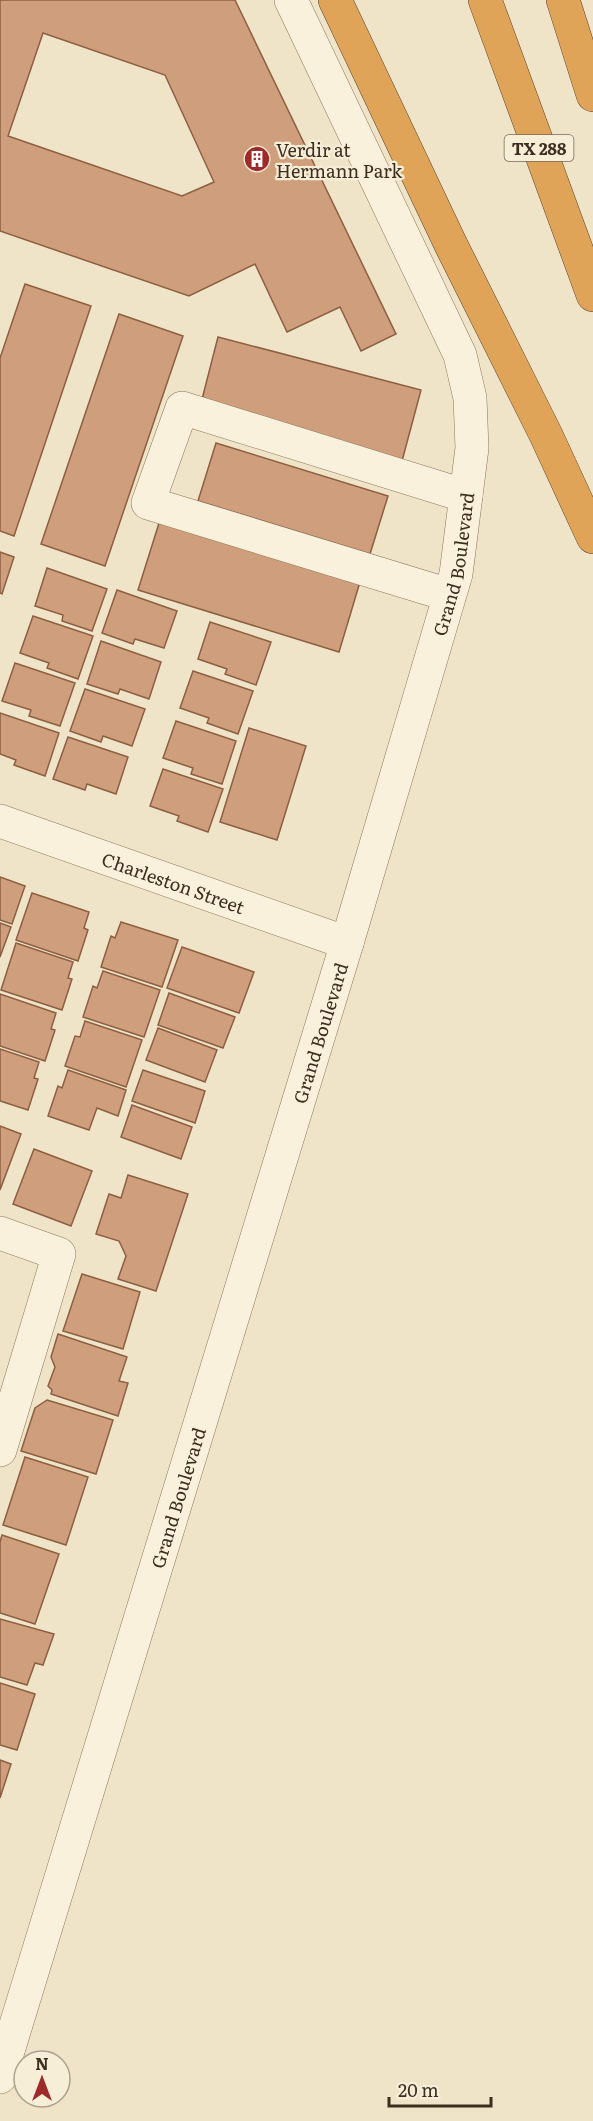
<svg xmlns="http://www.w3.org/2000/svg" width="593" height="2121" font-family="Literata,serif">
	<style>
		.building { fill: #cf9f7d; stroke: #8d5f41; stroke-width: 1.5; fill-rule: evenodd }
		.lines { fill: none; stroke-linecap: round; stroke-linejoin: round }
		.minor-casing { stroke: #8d765c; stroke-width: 34 }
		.highway-casing { stroke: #5b4430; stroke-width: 34 }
		.minor { stroke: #faf1dc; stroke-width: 33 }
		.highway { stroke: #e0a458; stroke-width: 33 }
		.labels { text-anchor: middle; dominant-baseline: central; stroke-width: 4.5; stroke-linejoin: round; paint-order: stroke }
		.shield { fill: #f7eed8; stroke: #756857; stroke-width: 1.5 }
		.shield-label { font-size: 16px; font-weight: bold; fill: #3d2e20 }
		.poi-label { font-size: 18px; fill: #3d2e20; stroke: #f7eed8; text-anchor: start }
		.street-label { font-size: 18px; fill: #3d2e20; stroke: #f7eed8 }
	</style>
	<rect width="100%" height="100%" fill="#f0e4c8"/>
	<g class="building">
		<path d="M0,0H235L396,334L361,351L340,307L287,332L255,264L189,296L0,231ZM43,33L165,75L214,182L182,196L8,136Z"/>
		<polygon points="25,284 91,306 14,536 0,531 0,358"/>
		<polygon points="119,314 183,336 105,566 41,544"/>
		<polygon points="218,337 421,390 402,461 200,407"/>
		<polygon points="216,443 388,496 370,554 198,501"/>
		<polygon points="160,520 360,582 339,652 138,590"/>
		<polygon points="0,552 14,557 2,594 0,593"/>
		<polygon points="47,568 107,589 92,631 62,621 63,615 35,606"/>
		<polygon points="117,590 177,611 164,648 135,639 133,644 102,633"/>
		<polygon points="33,616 93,636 78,679 47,668 49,663 20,653"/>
		<polygon points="210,622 271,642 256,685 225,674 227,669 198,659"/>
		<polygon points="101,641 161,662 149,699 120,689 118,694 87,684"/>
		<polygon points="15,663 75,683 60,726 29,716 31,710 2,701"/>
		<polygon points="193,671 253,691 238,734 207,723 209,718 180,708"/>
		<polygon points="85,689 145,709 132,746 103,736 101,742 70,731"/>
		<polygon points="0,713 59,733 45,776 14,765 16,760 0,754"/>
		<polygon points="176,721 236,741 222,784 191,774 193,768 163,758"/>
		<polygon points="249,728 306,746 277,840 220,822"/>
		<polygon points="68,737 128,757 116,794 87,784 85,790 53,779"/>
		<polygon points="163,769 223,789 208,832 177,821 179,816 150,806"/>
		<polygon points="0,877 25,886 12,924 0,920"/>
		<polygon points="32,893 89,912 84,928 88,930 78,961 16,940"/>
		<polygon points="121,922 178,940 162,987 101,967 111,936 115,938"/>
		<polygon points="0,923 11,927 0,957"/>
		<polygon points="16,943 73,962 68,978 72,979 62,1010 1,990"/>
		<polygon points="182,947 254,972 239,1013 167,988"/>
		<polygon points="103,971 160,990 144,1037 83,1017 93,986 97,988"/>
		<polygon points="169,993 235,1017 223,1048 158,1025"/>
		<polygon points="0,994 56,1013 51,1029 55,1030 45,1061 0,1046"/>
		<polygon points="85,1021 142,1040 126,1087 65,1066 75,1036 80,1037"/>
		<polygon points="158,1028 217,1050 205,1082 146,1060"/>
		<polygon points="0,1049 39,1062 34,1078 38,1079 28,1110 0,1101"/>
		<polygon points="68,1070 126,1090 118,1116 97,1108 89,1130 48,1116 58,1086 62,1088"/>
		<polygon points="143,1070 205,1091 195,1123 132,1101"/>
		<polygon points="132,1105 192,1127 181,1159 121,1137"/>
		<polygon points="0,1126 21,1134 0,1190"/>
		<polygon points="34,1149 92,1171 71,1226 13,1204"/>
		<polygon points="128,1175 188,1194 156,1291 118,1279 126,1256 119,1241 96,1234 109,1194 121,1198"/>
		<polygon points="82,1274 140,1292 123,1349 63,1331"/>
		<polygon points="58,1334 127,1357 119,1381 128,1383 118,1416 51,1394 52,1390 48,1386 55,1367 51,1357"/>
		<polygon points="47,1400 113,1420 96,1474 21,1451 35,1408"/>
		<polygon points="25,1457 88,1477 66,1545 3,1525"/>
		<polygon points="2,1535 59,1554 35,1624 0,1613 0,1542"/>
		<polygon points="0,1619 54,1634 43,1665 35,1663 27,1685 0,1677"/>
		<polygon points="0,1683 35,1694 17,1750 0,1745"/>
		<polygon points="0,1760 11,1764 0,1798"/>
	</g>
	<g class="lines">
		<g class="minor-casing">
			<g id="minor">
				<polyline points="449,595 148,503 182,408 466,496"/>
				<path id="s1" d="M0,821L347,943"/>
				<polyline points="0,1233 59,1254 0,1450"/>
				<path id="s2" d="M0,2077L347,943L456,574L472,448L470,398L460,355L291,0"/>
			</g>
		</g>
		<g class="highway-casing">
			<g id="highway">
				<polyline points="335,0 451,245 546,435 593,537"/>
				<polyline points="485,0 593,295"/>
				<polyline points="563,0 593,95"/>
			</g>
		</g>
		<use href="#minor" class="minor"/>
		<use href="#highway" class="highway"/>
	</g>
	<defs>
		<g id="building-disc" transform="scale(1.35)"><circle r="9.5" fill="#9e2a2b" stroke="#f7eed8"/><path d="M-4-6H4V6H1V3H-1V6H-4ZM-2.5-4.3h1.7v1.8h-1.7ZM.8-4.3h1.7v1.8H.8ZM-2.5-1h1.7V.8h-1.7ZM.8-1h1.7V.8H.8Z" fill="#fff"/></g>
	</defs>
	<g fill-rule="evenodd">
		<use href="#building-disc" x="257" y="159"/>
	</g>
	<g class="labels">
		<rect class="shield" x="504.5" y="135" width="69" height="26" rx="4.5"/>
		<g class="shield-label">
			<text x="539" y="148">TX 288</text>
		</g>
		<g class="poi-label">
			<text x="276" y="149">Verdir at<tspan x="276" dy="21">Hermann Park</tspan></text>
		</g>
		<g class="street-label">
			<text stroke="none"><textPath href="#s2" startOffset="1580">Grand Boulevard</textPath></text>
			<text stroke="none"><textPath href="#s1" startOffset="184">Charleston Street</textPath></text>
			<text stroke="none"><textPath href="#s2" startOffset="1092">Grand Boulevard</textPath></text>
			<text stroke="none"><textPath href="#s2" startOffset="606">Grand Boulevard</textPath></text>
		</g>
	</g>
	<g transform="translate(42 2079)"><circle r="28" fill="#f7eed8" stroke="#ada18e" stroke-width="1.5"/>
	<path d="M0-4.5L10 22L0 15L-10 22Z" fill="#9e2a2b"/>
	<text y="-9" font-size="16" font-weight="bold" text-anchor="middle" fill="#3d2e20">N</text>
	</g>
	<path d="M389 2097v9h102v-9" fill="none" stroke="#3d2e20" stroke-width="3"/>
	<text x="398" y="2097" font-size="18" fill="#3d2e20" stroke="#f7eed8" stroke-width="4.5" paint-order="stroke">20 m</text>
</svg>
